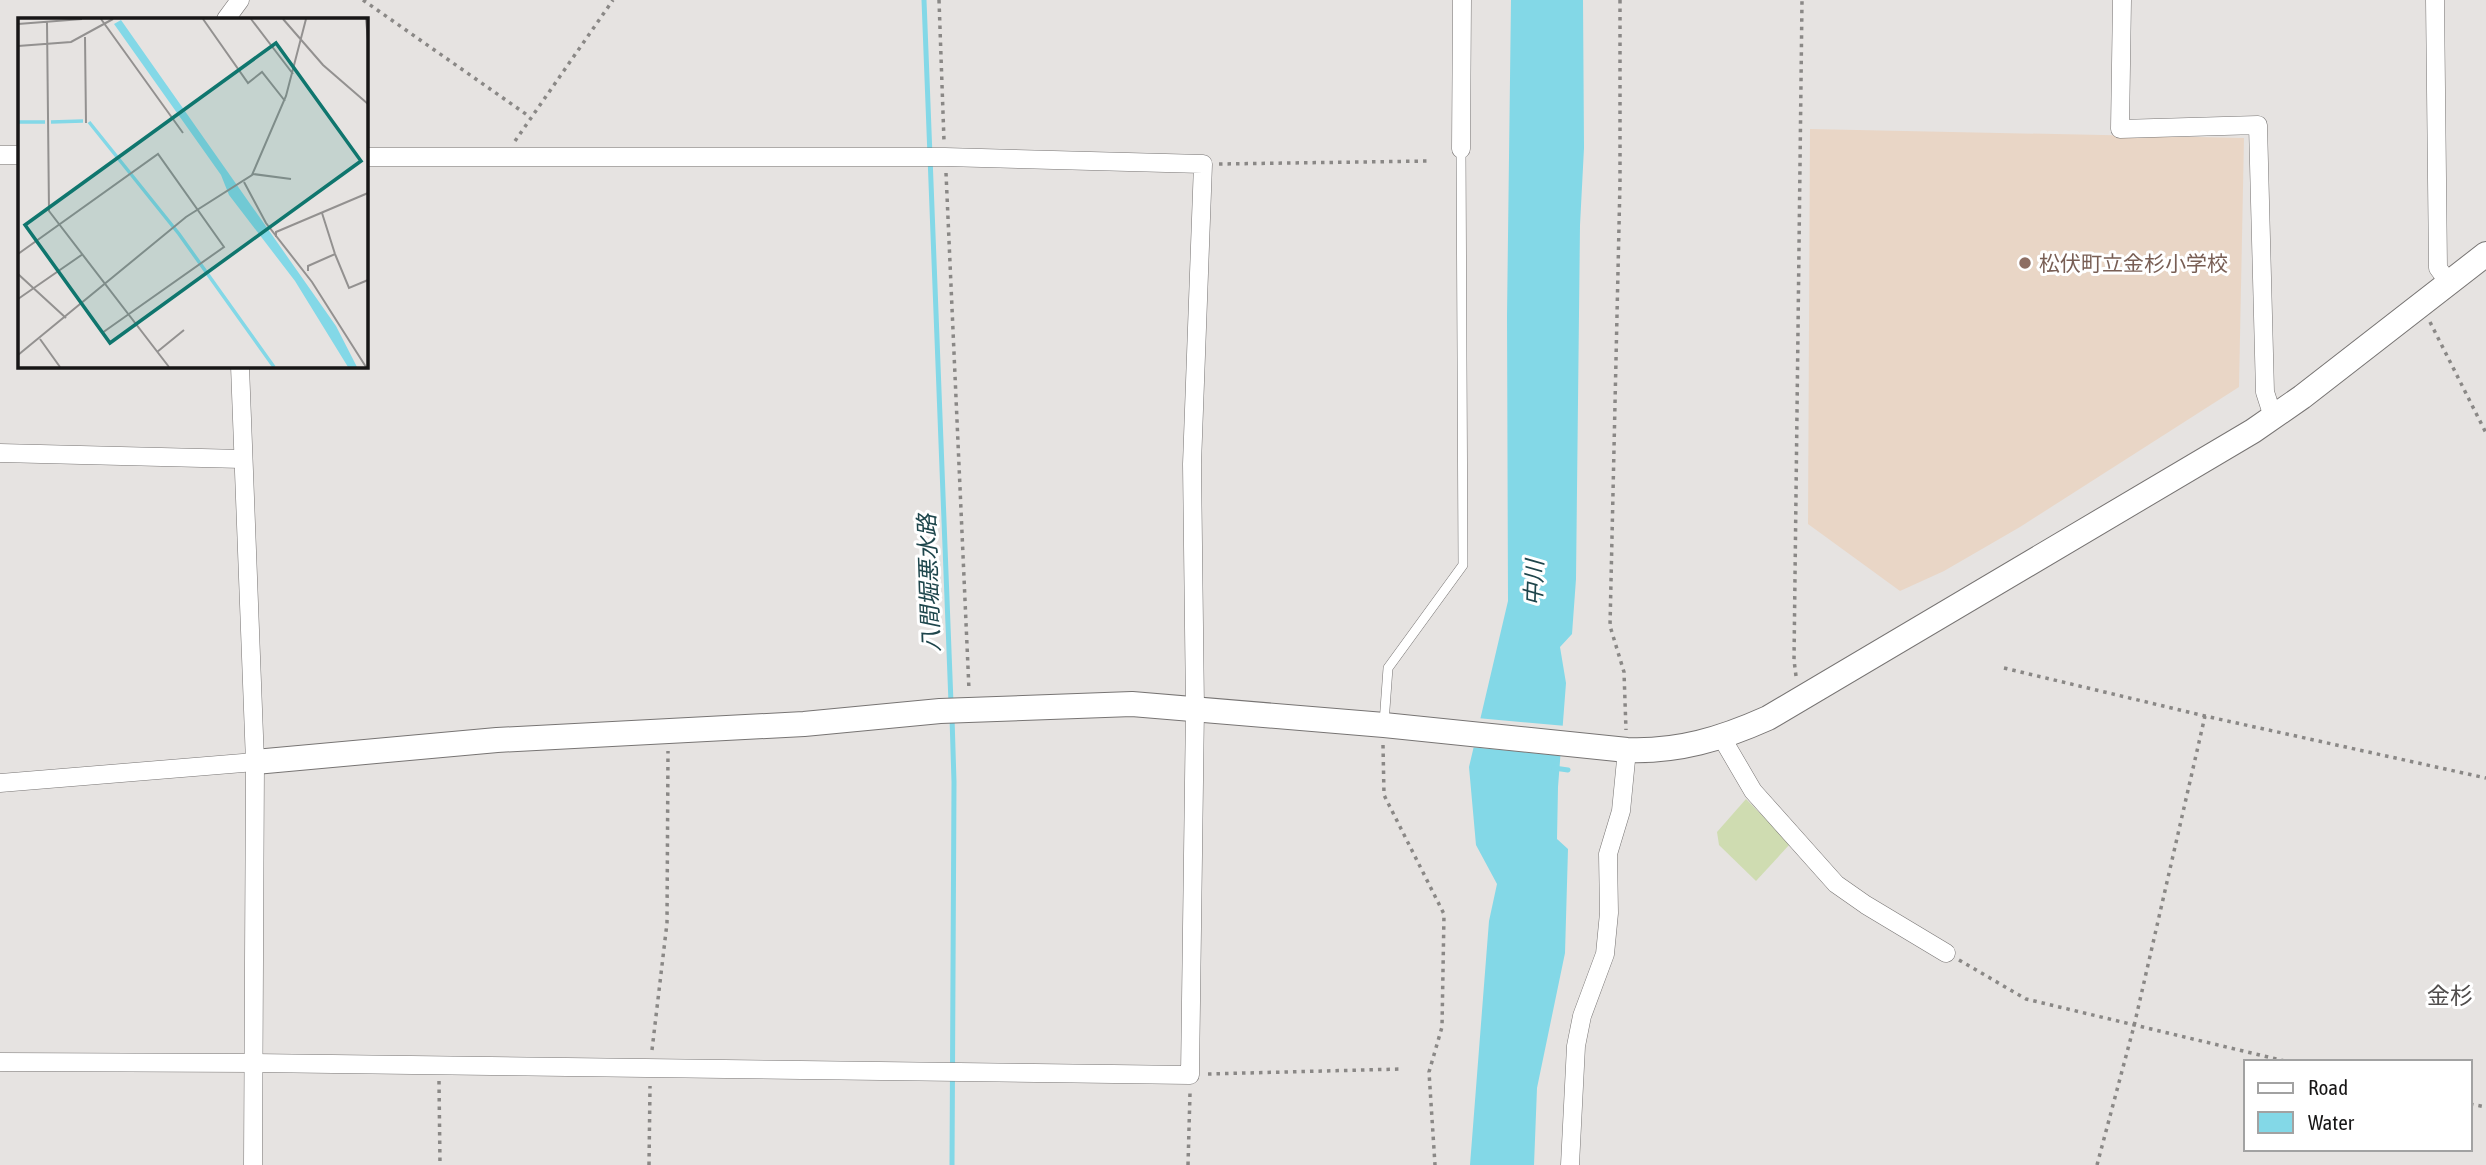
<svg xmlns="http://www.w3.org/2000/svg" width="2486" height="1165" font-family="'Asap Condensed','Noto Sans JP',sans-serif">
	<style>
		.education { fill: #e9d6c6 }
		.green { fill: #cfdcb1 }
		.water { fill: #83d8e7 }
		.pier { fill: #e6e3e1 }
		.lines { fill: none; stroke-linecap: round; stroke-linejoin: round }
		.stream { stroke: #83d8e7; stroke-width: 5 }
		.lane-casing { stroke: #777473; stroke-width: 10 }
		.street-casing { stroke: #777473; stroke-width: 19 }
		.secondary-casing { stroke: #777473; stroke-width: 26 }
		.path { stroke: #8a8886; stroke-width: 3.5; stroke-dasharray: 3.5 5; stroke-linecap: butt }
		.lane { stroke: #fff; stroke-width: 9 }
		.street { stroke: #fff; stroke-width: 18 }
		.secondary { stroke: #fff; stroke-width: 24 }
		.education-dot { fill: #8d6e63; stroke: #fff; stroke-width: 2.5 }
		.labels { text-anchor: middle; dominant-baseline: central; stroke-width: 6; stroke-linejoin: round; paint-order: stroke }
		.education-label { font-size: 21px; fill: #785e54; stroke: #fff; text-anchor: start }
		.water-label { font-size: 23px; font-style: italic; fill: #1e464c; stroke: #fff }
		.neighbourhood-label { font-size: 23px; fill: #504d4c; stroke: #fff }
		.inset-river { fill: none; stroke: #83d8e7; stroke-width: 3.5 }
		.inset-road { fill: none; stroke: #939190; stroke-width: 2 }
		.view { fill: #0f766e; fill-opacity: 0.15; stroke: #0f766e; stroke-width: 3.5 }
		.inset-edge { fill: none; stroke: #171616; stroke-width: 3.5 }
	</style>
	<rect width="100%" height="100%" fill="#e6e3e1"/>
	<polygon class="education" points="1810,129 2244,138 2239,387 2020,527 1944,571 1900,591 1808,524"/>
	<polygon class="green" points="1746,799 1790,844 1756,881 1719,845 1717,832"/>
	<polygon class="water" points="1511,0 1583,0 1584,148 1580,225 1576,579 1572,634 1560,647 1566,683 1558,787 1557,839 1568,849 1565,953 1537,1088 1534,1165 1470,1165 1489,921 1497,884 1476,845 1469,767 1508,601 1507,316"/>
	<polygon class="pier" points="1477,718 1566,726 1564,756 1470,747"/>
	<g class="lines">
		<g class="stream">
			<polyline points="924,0 951,703"/>
			<polyline points="952,717 954,782 952,1165"/>
			<polyline points="1554,768 1568,770"/>
		</g>
		<g class="lane-casing">
			<polyline id="lane" points="1384,723 1388,668 1463,565 1461,149"/>
		</g>
		<g class="street-casing">
			<g id="street">
				<polyline points="2122,0 2120,129 2258,125 2265,392 2273,417"/>
				<polyline points="2435,0 2438,268 2449,283"/>
				<polyline points="226,19 240,0"/>
				<polyline points="1461,149 1462,0"/>
				<polyline points="0,155 19,155"/>
				<polyline points="240,366 255,762 253,1165"/>
				<polyline points="0,453 242,459"/>
				<polyline points="1722,738 1753,791 1836,884 1866,905 1946,953"/>
				<polyline points="0,783 255,762"/>
				<polyline points="0,1062 254,1063 1190,1075 1195,708 1192,464 1203,164 945,157 366,157"/>
				<polyline points="1570,1165 1576,1046 1582,1016 1605,954 1609,913 1608,854 1621,811 1627,750"/>
			</g>
		</g>
		<g class="secondary-casing">
			<path id="secondary" d="M255,762L497,740L804,724L940,711L1132,704L1384,725L1627,750C1678,752 1721,739 1768,718L2253,431L2302,397L2486,254"/>
		</g>
		<g class="path">
			<polyline points="363,0 530,117"/>
			<polyline points="939,0 944,141"/>
			<polyline points="1620,0 1620,182 1610,626 1624,672 1626,730"/>
			<polyline points="515,141 613,0"/>
			<polyline points="1219,164 1430,161"/>
			<polyline points="946,173 969,690"/>
			<polyline points="2430,322 2486,433"/>
			<polyline points="2004,668 2205,716 2486,778"/>
			<polyline points="1796,676 1794,660 1802,0"/>
			<polyline points="1383,745 1384,795 1444,914 1442,1027 1429,1072 1435,1165"/>
			<polyline points="1959,960 2026,999 2289,1062"/>
			<polyline points="652,1050 667,923 668,751"/>
			<polyline points="1208,1074 1401,1069"/>
			<polyline points="439,1081 440,1165"/>
			<polyline points="2470,1104 2486,1107"/>
			<polyline points="649,1165 650,1086"/>
			<polyline points="1188,1165 1190,1093"/>
			<polyline points="2097,1165 2134,1026 2205,716"/>
		</g>
		<use href="#lane" class="lane"/>
		<use href="#street" class="street"/>
		<use href="#secondary" class="secondary"/>
	</g>
	<circle class="education-dot" cx="2025" cy="263" r="7"/>
	<g class="labels">
		<g class="education-label">
			<text x="2039" y="263">松伏町立金杉小学校</text>
		</g>
		<g class="water-label">
			<text transform="translate(929 583) rotate(-92)">八間堀悪水路</text>
			<text transform="translate(1534 583) rotate(-88)">中川</text>
		</g>
		<g class="neighbourhood-label">
			<text x="2450" y="996">金杉</text>
		</g>
	</g>
	<g transform="translate(18 18)">
		<rect width="350" height="350" fill="#e6e3e1"/>
		<path d="M103,2L318,308L339,349H330L277,263L211,177L203,157L96,6Z" fill="#83d8e7"/>
		<path class="inset-river" d="M0,104H27M33,104L65,103M71,104L161,216L256,349"/>
		<path class="inset-road" d="M83,1L165,115M185,1L230,65L244,54L267,83M233,1L275,56M265,1L305,47L350,86M348,1L350,22M29,4L31,193L151,349M0,6L64,1M67,19L68,105M0,28L53,24L95,1M235,156L273,161M226,164L248,205L294,264L348,349M304,195L317,236M258,219V214L350,175M0,236L140,136L206,229L84,315M290,253V248L317,236L331,270L350,262M0,256L48,300M0,281L65,236M22,321L42,349M139,334L166,312M0,337L168,199L234,157L268,78L288,1"/>
		<path class="view" d="M258,25L343,143L92,325L7,207Z"/>
		<rect width="350" height="350" class="inset-edge"/>
	</g>
	<rect x="2244" y="1060" width="228" height="91" fill="#ffffff" stroke="#a2a2a2" stroke-width="2"/>
	<rect x="2258" y="1083" width="35" height="10" fill="#ffffff" stroke="#a2a2a2" stroke-width="2"/>
	<text x="2308" y="1095" font-size="21" fill="#171616">Road</text>
	<rect x="2258" y="1112" width="35" height="21" fill="#83d8e7" stroke="#a2a2a2" stroke-width="2"/>
	<text x="2308" y="1130" font-size="21" fill="#171616">Water</text>
</svg>
